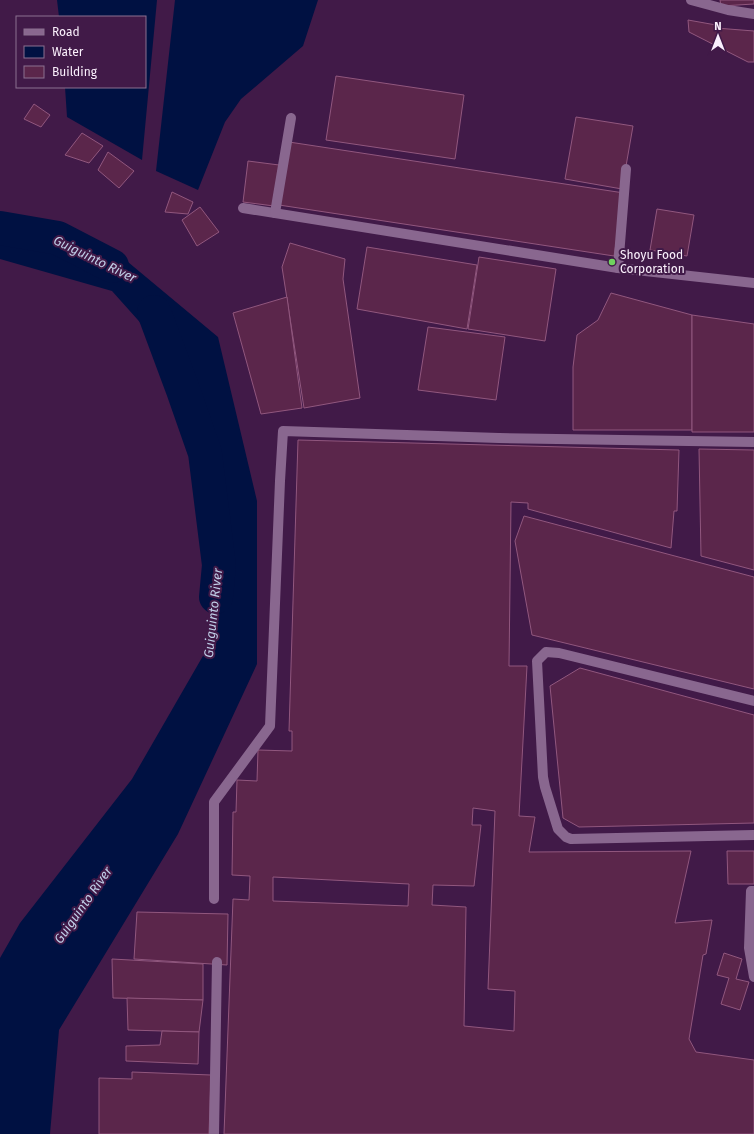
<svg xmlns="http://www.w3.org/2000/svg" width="754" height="1134" font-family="'Fira Sans',sans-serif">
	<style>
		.water { fill: #001142 }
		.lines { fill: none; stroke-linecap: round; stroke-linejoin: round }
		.river { stroke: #001142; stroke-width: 34 }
		.building { fill: #5b264b; stroke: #91577e; fill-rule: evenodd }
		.service { stroke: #89678f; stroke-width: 10 }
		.minor { stroke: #89678f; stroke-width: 10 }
		.poi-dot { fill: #70d35f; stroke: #411a48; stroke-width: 1.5 }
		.labels { text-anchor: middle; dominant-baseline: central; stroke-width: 4; stroke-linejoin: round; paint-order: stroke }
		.poi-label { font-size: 12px; fill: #faf0fc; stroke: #411a48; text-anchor: start }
		.water-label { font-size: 13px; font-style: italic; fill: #c0cfe8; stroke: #411a48 }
	</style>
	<rect width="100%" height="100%" fill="#411a48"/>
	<g class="water">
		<polygon points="57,0 157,0 142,160 67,117 65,87 145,87 145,17 59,17"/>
		<polygon points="175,0 318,0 303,46 241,99 225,122 198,190 156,171"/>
		<polygon points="0,232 116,252 218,337 257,501 257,664 178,834 59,1030 50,1134 0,1134 0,958 20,923 132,779 211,642 221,504 188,376 112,291 0,259"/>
	</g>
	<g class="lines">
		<g class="river">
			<polyline points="0,228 58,238 112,266"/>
			<polyline points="154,312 183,390 205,453 219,565 216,597"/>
		</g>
	</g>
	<g class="building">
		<polygon points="720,0 754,0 754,4 721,6"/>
		<polygon points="688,20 716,25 716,28 754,31 754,62 748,62 689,32"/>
		<polygon points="336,76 464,95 455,159 326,140"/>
		<polygon points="34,104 50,115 41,127 24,119"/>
		<polygon points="576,117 633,126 622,189 565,179"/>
		<polygon points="82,133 103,146 89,163 65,155"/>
		<polygon points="289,142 624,193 614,256 279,205"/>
		<polygon points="108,152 134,171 119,188 98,170"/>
		<polygon points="248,161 279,165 274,206 243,202"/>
		<polygon points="172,192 193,202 188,214 165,212"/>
		<polygon points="200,207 219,232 197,246 182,220"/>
		<polygon points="657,209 694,215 687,256 650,250"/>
		<polygon points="290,243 345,259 343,279 360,398 304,408 282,267"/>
		<polygon points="367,247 477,265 467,329 357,309"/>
		<polygon points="479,257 556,269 545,341 468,329"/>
		<polygon points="611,293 692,315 692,430 573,430 573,367 577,335 598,320"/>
		<polygon points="287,297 302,408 261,414 233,313"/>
		<polygon points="692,315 754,324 754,432 692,432"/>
		<polygon points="428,327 505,337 496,400 418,390"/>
		<path d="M298,440L679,450L677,511H674L671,548L528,509V503L511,502L509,666H527L519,816L535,817L529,852L691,851L675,923L712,920L706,954L703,955L689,1039L696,1052L754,1060V1134H224L233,899L249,900L250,876L232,875L233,812H236L237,780L257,781L258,750L292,751V731H289ZM473,808L495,811L488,989L515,991L514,1031L464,1026L466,907L432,905L433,885L474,886L481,825H472ZM273,877L409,884L408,906L273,901Z"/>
		<polygon points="699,449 754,450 754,570 701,556"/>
		<polygon points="524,516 754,577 754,689 532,635 515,541"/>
		<polygon points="580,668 754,715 754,823 579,827 563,818 550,686"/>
		<polygon points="727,851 754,851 754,884 728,884"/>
		<polygon points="137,912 228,914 227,965 134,959"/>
		<polygon points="724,953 742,959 736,979 749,982 740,1010 721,1004 729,978 717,975"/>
		<polygon points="112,959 203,964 203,1000 113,998"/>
		<polygon points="127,998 203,1000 199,1032 128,1030"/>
		<polygon points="162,1031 199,1032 198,1064 126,1061 126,1046 160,1045"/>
		<polygon points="132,1072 211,1075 209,1134 99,1134 99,1078 132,1079"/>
	</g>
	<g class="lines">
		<g class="service">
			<polyline points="691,0 728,10 754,14"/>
			<polyline points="243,208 618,268 754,283"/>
			<polyline points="275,213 291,118"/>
			<polyline points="618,268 626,169"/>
			<polyline points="754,701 559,653 546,652 537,661 543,777 545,787 558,829 566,837 571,839 754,835"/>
			<polyline points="214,899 214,802 270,726 280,481 283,431 499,438 754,442"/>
			<polyline points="214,1134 217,962"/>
		</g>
		<polyline class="minor" points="754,891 751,891 749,948 754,977"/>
	</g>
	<circle class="poi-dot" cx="612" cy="262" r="4"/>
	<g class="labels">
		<g class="poi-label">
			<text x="620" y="255">Shoyu Food<tspan x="620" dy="14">Corporation</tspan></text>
		</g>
		<g class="water-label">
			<text transform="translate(95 259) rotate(26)">Guiguinto River</text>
			<text transform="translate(213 613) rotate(-84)">Guiguinto River</text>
			<text transform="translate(83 905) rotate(-55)">Guiguinto River</text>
		</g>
	</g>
	<rect x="16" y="16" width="130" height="72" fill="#411a48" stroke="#8b7090"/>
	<rect x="24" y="29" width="20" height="6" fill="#89678f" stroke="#8b7090"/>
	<text x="52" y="36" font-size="12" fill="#faf0fc">Road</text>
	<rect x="24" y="46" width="20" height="12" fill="#001142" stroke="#8b7090"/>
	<text x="52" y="56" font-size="12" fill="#faf0fc">Water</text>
	<rect x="24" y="66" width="20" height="12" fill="#5b264b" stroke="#8b7090"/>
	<text x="52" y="76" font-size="12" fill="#faf0fc">Building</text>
	<g transform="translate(718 36)" stroke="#411a48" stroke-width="3" paint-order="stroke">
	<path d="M0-3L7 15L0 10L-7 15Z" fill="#faf0fc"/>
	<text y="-6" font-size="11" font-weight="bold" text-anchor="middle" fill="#faf0fc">N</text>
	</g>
</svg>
